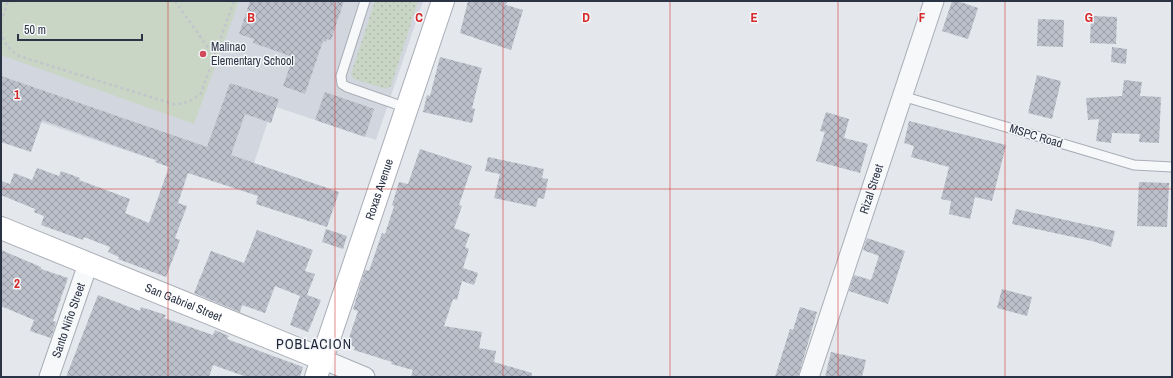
<svg xmlns="http://www.w3.org/2000/svg" width="1173" height="378" font-family="'Archivo Narrow',sans-serif">
	<style>
		.built { fill: #d2d6de }
		.grass { fill: url(#grass-dots) }
		.garden { fill: #c9d6c5 }
		.building { fill: url(#building-cross-hatch) }
		.lines { fill: none; stroke-linecap: round; stroke-linejoin: round }
		.lane-casing { stroke: #a9aeb7; stroke-width: 11 }
		.street-casing { stroke: #a9aeb7; stroke-width: 21 }
		.secondary-casing { stroke: #a9aeb7; stroke-width: 24 }
		.path { stroke: #c2c5cb; stroke-width: 2.5; stroke-dasharray: 3 3; stroke-linecap: butt }
		.lane { stroke: #f7f8fa; stroke-width: 9 }
		.street { stroke: #f7f8fa; stroke-width: 19 }
		.secondary { stroke: #fff; stroke-width: 22 }
		.grid { fill: none; stroke: #d62828; stroke-width: 1; stroke-opacity: 0.55 }
		.poi-dot { fill: #d1495b; stroke: #f4f6f9; stroke-width: 1.5 }
		.labels { text-anchor: middle; dominant-baseline: central; stroke-width: 3; stroke-linejoin: round; paint-order: stroke }
		.poi-label { font-size: 12px; fill: #2b3445; stroke: #f4f6f9; text-anchor: start }
		.street-label { font-size: 12px; fill: #2b3445; stroke: #f4f6f9 }
		.quarter-label { font-size: 14px; letter-spacing: 1px; fill: #1d2536; stroke: #f4f6f9 }
		.grid-label { font-size: 13px; text-anchor: middle; font-weight: bold; fill: #d62828; stroke: #f4f6f9; stroke-width: 3; stroke-linejoin: round; paint-order: stroke }
	</style>
	<defs>
		<pattern id="grass-dots" width="8" height="8" patternUnits="userSpaceOnUse"><rect width="8" height="8" fill="#c9d6c5"/><path d="M2 2h.1M6 6h.1" fill="none" stroke="#adb8ab" stroke-width="1.8" stroke-linecap="round"/></pattern>
		<pattern id="building-cross-hatch" width="8" height="8" patternUnits="userSpaceOnUse"><rect width="8" height="8" fill="#bbc0ca"/><path d="M0 0l8 8M0 8l8-8" fill="none" stroke="#989da6"/></pattern>
	</defs>
	<rect width="100%" height="100%" fill="#e4e7ec"/>
	<polygon class="built" points="1,1 423,1 376,140 273,106 245,190 1,109"/>
	<polygon class="grass" points="375,1 418,1 391,86 386,89 354,79 351,74"/>
	<polygon class="garden" points="4,1 239,1 194,124 1,55 1,8"/>
	<g class="building">
		<polygon points="250,1 344,1 331,40 327,39 326,42 323,41 305,94 283,86 293,57 253,43 254,39 239,34"/>
		<polygon points="468,1 507,1 506,5 523,10 511,50 460,33"/>
		<polygon points="952,1 957,1 978,8 968,39 942,31"/>
		<polygon points="1091,16 1117,17 1116,44 1090,43"/>
		<polygon points="1038,19 1064,20 1063,47 1037,46"/>
		<polygon points="1112,47 1127,49 1126,64 1111,62"/>
		<polygon points="440,57 482,68 472,108 475,109 472,123 423,112 427,95 430,96"/>
		<polygon points="1037,75 1061,81 1052,119 1028,113"/>
		<polygon points="1,76 207,147 230,83 279,99 271,123 245,114 231,155 339,192 327,227 256,204 258,196 188,173 178,203 187,206 175,238 180,240 166,277 118,259 119,257 108,252 110,247 84,237 83,240 41,225 44,216 34,212 35,209 1,195 1,181 10,184 14,173 32,180 37,168 59,176 61,171 80,178 79,180 130,199 125,213 149,223 169,167 155,162 156,160 42,120 31,152 1,142"/>
		<polygon points="1124,80 1142,82 1140,96 1161,97 1159,143 1139,142 1140,134 1112,133 1111,143 1096,141 1099,119 1088,120 1086,98 1122,96"/>
		<polygon points="325,92 374,109 365,137 315,120"/>
		<polygon points="826,112 849,119 844,138 868,144 860,173 816,161 825,132 820,131"/>
		<polygon points="909,121 1006,145 992,201 975,197 970,219 949,214 951,201 941,199 949,167 911,157 914,146 904,143"/>
		<polygon points="420,149 472,166 459,205 462,206 454,228 470,234 465,247 469,249 463,268 478,273 474,285 462,281 457,300 453,299 444,326 482,332 479,348 496,351 494,362 532,373 532,377 411,377 413,370 391,364 392,362 354,350 355,347 347,344 358,311 353,309 365,270 369,271 382,233 385,234 394,206 392,205 399,182 408,184"/>
		<polygon points="488,157 544,169 542,178 548,179 544,199 538,198 536,207 494,198 500,174 485,171"/>
		<polygon points="1139,182 1169,183 1167,227 1137,226"/>
		<polygon points="1016,209 1115,231 1111,247 1092,241 1012,224"/>
		<polygon points="326,229 347,236 343,249 322,242"/>
		<polygon points="257,230 313,250 305,271 315,274 307,295 321,300 308,332 290,325 300,296 275,286 265,313 242,305 240,312 194,293 211,251 244,263"/>
		<polygon points="867,238 905,251 888,304 849,291 854,275 871,280 879,256 863,250"/>
		<polygon points="1,250 41,267 41,269 68,278 53,321 56,322 51,338 30,331 34,320 1,306"/>
		<polygon points="1002,289 1032,297 1027,316 997,308"/>
		<polygon points="98,295 140,311 141,307 166,315 164,318 213,335 215,330 229,336 227,339 303,367 300,377 247,377 213,365 209,377 66,377"/>
		<polygon points="800,307 817,312 798,377 775,377 790,329 793,330"/>
		<polygon points="831,352 866,360 862,377 825,377"/>
	</g>
	<g class="lines">
		<g class="lane-casing">
			<g id="lane">
				<polyline points="365,1 341,76 342,84 347,87 407,108"/>
				<polyline points="902,96 1134,165 1172,167"/>
			</g>
		</g>
		<g class="street-casing">
			<g id="street">
				<polyline points="322,359 365,377"/>
				<path id="s1" d="M49,377L88,264"/>
				<path id="s2" d="M809,377L934,1"/>
			</g>
		</g>
		<g class="secondary-casing">
			<g id="secondary">
				<path id="s3" d="M1,228L322,359"/>
				<path id="s4" d="M316,377L443,1"/>
			</g>
		</g>
		<g class="path">
			<polyline points="175,1 214,56"/>
			<polyline points="1,22 8,1"/>
			<path d="M1,25C1,40 7,48 19,56L173,104C185,104 192,101 201,93L234,1"/>
		</g>
		<use href="#lane" class="lane"/>
		<use href="#street" class="street"/>
		<use href="#secondary" class="secondary"/>
	</g>
	<path class="grid" d="M168,1V377M335,1V377M503,1V377M670,1V377M838,1V377M1005,1V377M1,189H1172"/>
	<circle class="poi-dot" cx="203" cy="54" r="4"/>
	<g class="labels">
		<g class="poi-label">
			<text x="211" y="47">Malinao<tspan x="211" dy="14">Elementary School</tspan></text>
		</g>
		<g class="street-label">
			<text transform="translate(1036 136) rotate(17)">MSPC Road</text>
			<text stroke="none"><textPath href="#s4" startOffset="198">Roxas Avenue</textPath></text>
			<text stroke="none"><textPath href="#s2" startOffset="198">Rizal Street</textPath></text>
			<text stroke="none"><textPath href="#s3" startOffset="197">San Gabriel Street</textPath></text>
			<text stroke="none"><textPath href="#s1" startOffset="60">Santo Niño Street</textPath></text>
		</g>
		<g class="quarter-label">
			<text x="314" y="344">POBLACION</text>
		</g>
	</g>
	<g class="grid-label">
		<text x="251" y="22">B</text>
		<text x="419" y="22">C</text>
		<text x="586" y="22">D</text>
		<text x="754" y="22">E</text>
		<text x="922" y="22">F</text>
		<text x="1089" y="22">G</text>
		<text x="17" y="99">1</text>
		<text x="17" y="288">2</text>
	</g>
	<rect width="1173" height="378" fill="none" stroke="#2b3445" stroke-width="4"/>
	<path d="M18 34v6h124v-6" fill="none" stroke="#2b3445" stroke-width="2"/>
	<text x="24" y="34" font-size="12" fill="#2b3445" stroke="#f4f6f9" stroke-width="3" paint-order="stroke">50 m</text>
</svg>
